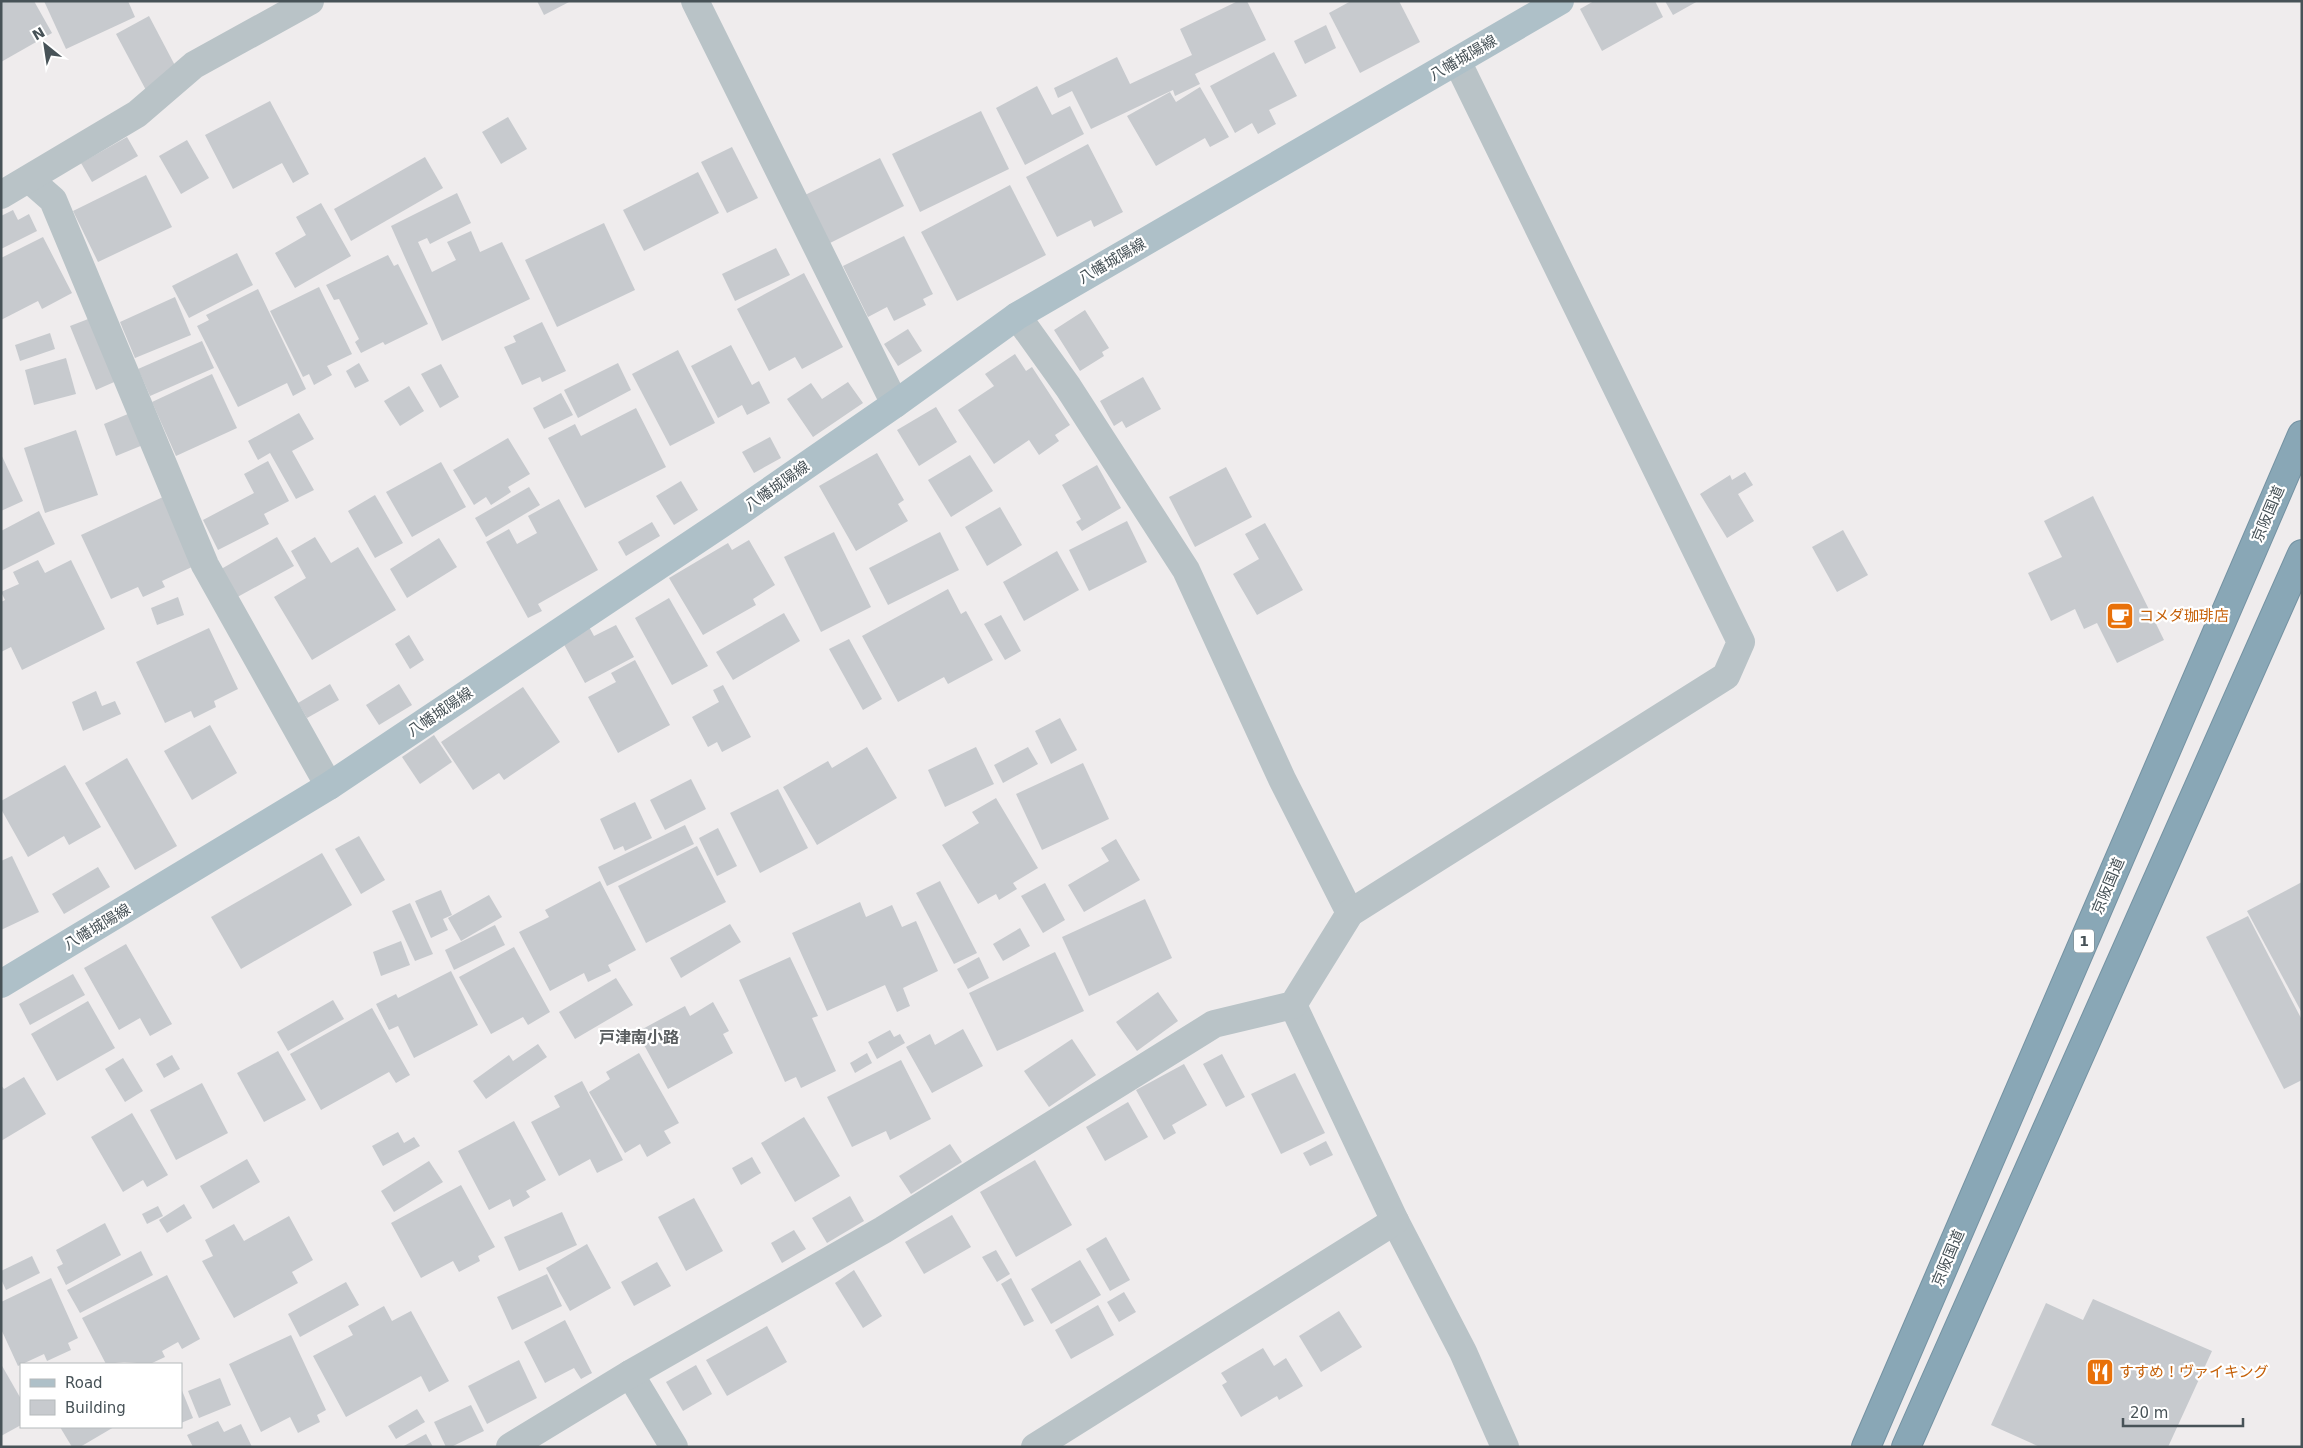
<svg xmlns="http://www.w3.org/2000/svg" width="2303" height="1448" font-family="'DejaVu Sans','Noto Sans JP',sans-serif">
	<style>
		.building { fill: #c7cace }
		.lines { fill: none; stroke-linecap: round; stroke-linejoin: round }
		.highway-casing { stroke: #7492a2; stroke-width: 30 }
		.minor { stroke: #b9c3c7; stroke-width: 28 }
		.major { stroke: #aec0c8; stroke-width: 28 }
		.highway { stroke: #89a7b6; stroke-width: 28 }
		.labels { text-anchor: middle; dominant-baseline: central; stroke-width: 4.5; stroke-linejoin: round; paint-order: stroke }
		.shield { fill: #fff; stroke: #7e8689; stroke-width: 1 }
		.shield-label { font-size: 14px; font-weight: bold; fill: #475257 }
		.street-label { font-size: 15px; fill: #475257; stroke: #fff }
		.food-label { font-size: 15px; fill: #c56008; stroke: #fff; text-anchor: start }
		.neighbourhood-label { font-size: 16px; font-weight: bold; fill: #5a5e60; stroke: #fff }
	</style>
	<rect width="100%" height="100%" fill="#efeced"/>
	<g class="building">
		<polygon points="1,1 34,1 52,33 1,62"/>
		<polygon points="44,1 128,1 135,17 66,49"/>
		<polygon points="537,1 571,1 544,15"/>
		<polygon points="1238,1 1247,1 1266,40 1195,74 1200,84 1175,96 1173,90 1091,129 1072,91 1058,98 1054,88 1117,57 1130,84 1192,55 1180,29"/>
		<polygon points="1351,1 1399,1 1420,42 1360,73 1329,13"/>
		<polygon points="1594,1 1655,1 1663,17 1602,51 1580,9"/>
		<polygon points="1665,1 1698,1 1673,15"/>
		<polygon points="149,16 180,75 147,92 116,34"/>
		<polygon points="1326,25 1336,48 1305,64 1294,41"/>
		<polygon points="1274,52 1297,96 1269,110 1276,124 1258,134 1252,123 1235,133 1210,86"/>
		<polygon points="1037,86 1052,115 1070,106 1084,134 1025,165 996,108"/>
		<polygon points="1200,87 1229,137 1210,147 1205,138 1156,166 1127,116 1170,92 1176,102"/>
		<polygon points="270,101 309,174 293,183 282,163 233,189 205,135"/>
		<polygon points="981,111 1009,169 920,212 892,154"/>
		<polygon points="508,117 527,149 501,164 482,132"/>
		<polygon points="127,137 138,156 92,182 81,163"/>
		<polygon points="187,140 209,178 181,194 159,156"/>
		<polygon points="1088,144 1123,212 1094,227 1091,220 1057,237 1026,177"/>
		<polygon points="732,147 758,198 727,213 701,162"/>
		<polygon points="425,157 443,188 351,241 334,209"/>
		<polygon points="880,158 904,206 826,245 803,196"/>
		<polygon points="698,172 719,213 644,251 623,210"/>
		<polygon points="146,175 172,227 98,262 73,211"/>
		<polygon points="1010,185 1046,255 957,301 921,232"/>
		<polygon points="457,193 471,223 430,244 427,238 418,242 432,272 456,260 447,242 471,231 480,252 502,242 530,299 442,341 391,226"/>
		<polygon points="321,203 351,256 295,288 275,253 306,235 296,217"/>
		<polygon points="13,210 18,220 29,214 37,231 1,249 1,216"/>
		<polygon points="604,223 635,290 557,327 525,260"/>
		<polygon points="904,236 933,294 923,299 926,305 894,321 887,307 868,317 843,266"/>
		<polygon points="43,237 72,293 42,309 38,301 1,320 1,258"/>
		<polygon points="776,248 790,275 735,301 722,274"/>
		<polygon points="237,253 253,285 189,318 172,286"/>
		<polygon points="388,255 394,266 398,264 428,324 385,345 383,342 361,353 355,342 359,339 339,299 334,300 326,285"/>
		<polygon points="804,273 843,347 802,369 795,357 769,371 737,309"/>
		<polygon points="319,287 352,354 327,366 332,375 314,385 309,374 303,377 270,311"/>
		<polygon points="258,289 306,389 293,396 287,383 238,407 197,326 209,320 206,315"/>
		<polygon points="175,297 191,335 135,358 120,322"/>
		<polygon points="1085,310 1109,348 1102,352 1104,356 1080,371 1054,330"/>
		<polygon points="96,316 121,379 96,390 70,326"/>
		<polygon points="542,322 566,371 542,382 540,377 522,385 504,347 516,342 513,336"/>
		<polygon points="908,329 922,351 898,366 884,344"/>
		<polygon points="50,333 55,349 20,361 15,345"/>
		<polygon points="202,341 214,368 150,396 138,369"/>
		<polygon points="731,345 752,385 759,381 770,403 747,415 742,405 718,418 691,366"/>
		<polygon points="678,350 715,423 670,446 632,374"/>
		<polygon points="1015,354 1026,371 1032,367 1070,425 1055,435 1059,441 1039,455 1029,440 994,464 958,410 994,386 985,374"/>
		<polygon points="66,358 76,394 34,405 25,370"/>
		<polygon points="359,363 369,381 355,388 346,371"/>
		<polygon points="618,363 631,390 578,418 564,390"/>
		<polygon points="441,364 459,397 440,408 421,374"/>
		<polygon points="212,374 237,428 176,456 152,402"/>
		<polygon points="1143,377 1161,409 1126,428 1122,421 1114,426 1100,401"/>
		<polygon points="848,382 863,403 813,437 787,399 811,383 822,399"/>
		<polygon points="409,386 424,411 400,426 384,401"/>
		<polygon points="561,393 573,415 544,429 533,408"/>
		<polygon points="936,407 957,442 919,466 897,430"/>
		<polygon points="636,408 666,467 585,508 548,438 575,424 581,436"/>
		<polygon points="135,411 148,443 116,456 104,424"/>
		<polygon points="299,413 314,439 292,451 314,490 296,499 270,453 258,460 248,441"/>
		<polygon points="76,430 98,495 45,513 24,448"/>
		<polygon points="770,437 781,458 754,473 742,452"/>
		<polygon points="508,438 530,474 508,487 511,492 491,505 486,497 474,505 453,470"/>
		<polygon points="877,453 904,500 898,504 908,521 856,551 819,486"/>
		<polygon points="1,454 23,501 1,511"/>
		<polygon points="970,455 993,491 951,517 928,480"/>
		<polygon points="268,461 289,501 264,514 269,524 218,550 203,520 254,493 244,474"/>
		<polygon points="441,462 466,507 412,537 386,492"/>
		<polygon points="1097,465 1121,508 1082,531 1076,522 1081,519 1062,485"/>
		<polygon points="1226,467 1252,517 1195,547 1169,497"/>
		<polygon points="1745,472 1753,485 1738,494 1754,521 1727,538 1700,494 1730,475 1732,480"/>
		<polygon points="681,481 698,510 674,525 656,496"/>
		<polygon points="529,487 540,505 486,537 475,518"/>
		<polygon points="375,495 403,543 375,558 348,511"/>
		<polygon points="2093,496 2164,640 2117,663 2097,623 2084,629 2075,609 2051,621 2028,573 2062,557 2044,521"/>
		<polygon points="163,497 194,566 162,581 165,587 143,597 138,587 111,599 81,535"/>
		<polygon points="559,499 598,570 538,604 542,611 528,618 486,542 509,529 517,544 537,533 528,516"/>
		<polygon points="1000,507 1022,545 987,566 965,527"/>
		<polygon points="39,511 55,544 1,571 1,531"/>
		<polygon points="1127,521 1147,562 1089,591 1069,550"/>
		<polygon points="652,522 660,536 626,556 618,542"/>
		<polygon points="1265,523 1303,590 1257,615 1233,574 1259,559 1245,534"/>
		<polygon points="1843,530 1868,575 1837,592 1812,547"/>
		<polygon points="834,532 871,607 821,632 784,557"/>
		<polygon points="940,532 959,570 888,605 869,568"/>
		<polygon points="277,537 294,566 232,600 216,572"/>
		<polygon points="315,537 331,563 358,547 396,610 312,660 274,597 306,578 291,551"/>
		<polygon points="439,538 457,567 407,598 390,569"/>
		<polygon points="749,540 775,585 753,599 756,605 703,635 669,578 728,543 732,550"/>
		<polygon points="1057,551 1079,590 1024,621 1003,582"/>
		<polygon points="38,560 45,573 71,560 105,629 22,670 11,647 1,652 1,602 5,600 1,592 19,584 13,572"/>
		<polygon points="948,589 961,614 966,611 993,660 948,684 944,677 898,702 862,636"/>
		<polygon points="178,597 184,615 157,625 151,608"/>
		<polygon points="669,598 708,666 672,685 635,618"/>
		<polygon points="784,613 800,641 733,680 716,652"/>
		<polygon points="1001,615 1021,651 1005,660 984,624"/>
		<polygon points="588,625 594,636 616,625 634,657 585,683 561,639"/>
		<polygon points="209,628 238,689 214,701 216,707 194,718 191,711 165,723 136,662"/>
		<polygon points="409,635 424,660 410,669 395,644"/>
		<polygon points="849,639 882,699 863,710 829,649"/>
		<polygon points="635,660 670,725 618,753 588,697 616,682 611,673"/>
		<polygon points="330,684 339,700 307,718 298,703"/>
		<polygon points="399,684 412,705 379,725 366,705"/>
		<polygon points="723,685 751,737 722,752 717,742 708,747 692,717 719,702 713,690"/>
		<polygon points="523,687 560,742 504,780 499,773 473,790 441,742"/>
		<polygon points="96,691 102,706 115,701 121,714 83,731 72,702"/>
		<polygon points="1060,718 1077,750 1051,764 1035,731"/>
		<polygon points="210,725 237,773 192,800 164,751"/>
		<polygon points="434,735 452,762 420,784 402,757"/>
		<polygon points="867,747 897,798 817,845 783,787 828,761 832,768"/>
		<polygon points="976,747 994,784 945,807 928,770"/>
		<polygon points="1028,747 1038,764 1003,783 994,765"/>
		<polygon points="127,758 177,846 135,870 85,783"/>
		<polygon points="1083,763 1109,819 1042,850 1016,794"/>
		<polygon points="65,765 101,827 69,845 64,836 28,857 1,809 1,801"/>
		<polygon points="691,779 706,809 665,830 650,800"/>
		<polygon points="778,789 808,848 760,873 730,813"/>
		<polygon points="996,798 1038,868 1013,883 1017,889 999,900 996,894 978,904 942,845 979,823 972,812"/>
		<polygon points="635,802 652,838 625,851 623,846 614,850 600,819"/>
		<polygon points="685,825 694,844 607,886 598,867"/>
		<polygon points="718,828 737,866 717,876 699,838"/>
		<polygon points="359,836 385,880 361,894 335,849"/>
		<polygon points="1116,839 1140,880 1084,912 1068,885 1109,861 1101,848"/>
		<polygon points="697,846 726,902 646,943 618,886"/>
		<polygon points="322,853 352,905 241,969 211,917"/>
		<polygon points="12,856 39,912 1,930 1,861"/>
		<polygon points="98,867 110,887 64,914 52,894"/>
		<polygon points="600,881 636,950 608,965 611,971 588,982 584,973 550,991 519,932 549,917 545,910"/>
		<polygon points="940,881 977,953 954,964 916,893"/>
		<polygon points="2302,882 2302,1013 2247,911"/>
		<polygon points="1045,883 1065,920 1043,933 1021,896"/>
		<polygon points="441,890 452,915 443,919 448,930 431,938 415,901"/>
		<polygon points="489,895 502,917 461,941 448,918"/>
		<polygon points="1145,899 1172,958 1089,996 1062,937"/>
		<polygon points="860,902 866,917 892,905 902,927 916,921 938,971 903,988 910,1006 897,1012 885,985 827,1011 792,933"/>
		<polygon points="410,903 433,954 415,961 392,911"/>
		<polygon points="2248,916 2302,1020 2302,1080 2284,1089 2206,937"/>
		<polygon points="730,924 741,942 681,978 670,958"/>
		<polygon points="495,925 505,945 454,970 445,950"/>
		<polygon points="1020,928 1030,946 1003,961 993,944"/>
		<polygon points="401,941 410,965 381,976 373,952"/>
		<polygon points="126,944 172,1024 150,1036 140,1018 119,1030 84,968"/>
		<polygon points="514,947 550,1012 528,1025 523,1017 491,1034 459,977"/>
		<polygon points="1055,952 1084,1011 997,1051 969,993"/>
		<polygon points="790,957 818,1016 812,1018 836,1071 801,1088 796,1077 785,1082 739,980"/>
		<polygon points="979,957 989,978 968,989 957,969"/>
		<polygon points="451,971 478,1025 414,1058 398,1026 389,1030 376,1004 396,994 398,998"/>
		<polygon points="73,974 85,995 30,1025 19,1004"/>
		<polygon points="616,978 633,1005 575,1039 559,1012"/>
		<polygon points="1158,992 1178,1021 1137,1051 1116,1022"/>
		<polygon points="333,1000 344,1019 288,1051 277,1032"/>
		<polygon points="88,1001 115,1048 57,1081 31,1034"/>
		<polygon points="713,1002 729,1031 723,1034 733,1053 668,1089 637,1032 685,1006 690,1016"/>
		<polygon points="372,1008 410,1075 396,1083 389,1072 321,1110 290,1054"/>
		<polygon points="963,1029 983,1066 932,1093 906,1047 930,1034 935,1045"/>
		<polygon points="890,1030 894,1037 900,1034 905,1043 877,1059 868,1042"/>
		<polygon points="1072,1039 1096,1075 1049,1107 1024,1071"/>
		<polygon points="538,1044 547,1057 486,1099 473,1081 509,1055 513,1061"/>
		<polygon points="278,1051 306,1100 264,1122 237,1073"/>
		<polygon points="639,1053 679,1123 664,1131 671,1143 647,1157 640,1144 625,1153 589,1092 610,1079 606,1072"/>
		<polygon points="867,1053 872,1063 855,1073 850,1063"/>
		<polygon points="1222,1054 1245,1097 1226,1107 1203,1064"/>
		<polygon points="172,1055 180,1069 164,1078 156,1064"/>
		<polygon points="123,1058 143,1091 125,1102 105,1069"/>
		<polygon points="901,1060 931,1119 890,1140 886,1131 852,1147 827,1097"/>
		<polygon points="1184,1064 1207,1105 1172,1125 1176,1133 1164,1140 1136,1090"/>
		<polygon points="1295,1073 1325,1133 1281,1154 1251,1094"/>
		<polygon points="24,1077 46,1114 1,1141 1,1085 4,1089"/>
		<polygon points="582,1081 623,1160 597,1173 590,1159 559,1176 531,1122 560,1107 554,1096"/>
		<polygon points="202,1083 228,1133 176,1160 150,1110"/>
		<polygon points="1128,1102 1148,1137 1105,1161 1086,1127"/>
		<polygon points="132,1113 168,1175 147,1187 143,1180 123,1192 91,1137"/>
		<polygon points="804,1117 840,1176 795,1202 761,1143"/>
		<polygon points="514,1121 546,1180 526,1191 530,1197 513,1207 510,1199 489,1210 458,1151"/>
		<polygon points="398,1132 404,1143 414,1137 420,1146 383,1166 372,1146"/>
		<polygon points="1326,1141 1333,1155 1310,1166 1303,1153"/>
		<polygon points="950,1144 962,1162 911,1194 899,1176"/>
		<polygon points="752,1157 761,1173 741,1185 732,1168"/>
		<polygon points="247,1159 260,1182 213,1209 200,1186"/>
		<polygon points="1035,1160 1072,1225 1016,1257 980,1192"/>
		<polygon points="429,1161 443,1182 394,1212 381,1191"/>
		<polygon points="461,1185 495,1247 478,1256 480,1261 459,1272 453,1261 421,1278 391,1223"/>
		<polygon points="850,1196 864,1221 827,1243 812,1218"/>
		<polygon points="694,1198 723,1251 686,1271 658,1217"/>
		<polygon points="184,1204 192,1218 167,1233 159,1220"/>
		<polygon points="158,1206 163,1216 147,1224 142,1214"/>
		<polygon points="562,1212 577,1245 519,1271 504,1237"/>
		<polygon points="952,1215 971,1247 924,1274 905,1242"/>
		<polygon points="289,1216 313,1260 292,1272 298,1283 234,1318 202,1261 213,1256 205,1240 234,1224 244,1241"/>
		<polygon points="105,1223 121,1255 66,1285 57,1267 63,1264 56,1250"/>
		<polygon points="794,1230 806,1249 782,1263 771,1243"/>
		<polygon points="1106,1237 1130,1280 1110,1291 1086,1249"/>
		<polygon points="587,1244 611,1288 570,1311 546,1268"/>
		<polygon points="996,1250 1010,1274 997,1282 982,1257"/>
		<polygon points="141,1251 153,1275 80,1313 67,1290"/>
		<polygon points="32,1256 40,1273 6,1290 1,1279 1,1271"/>
		<polygon points="1080,1260 1101,1295 1051,1324 1031,1289"/>
		<polygon points="657,1262 671,1286 634,1306 621,1282"/>
		<polygon points="854,1270 882,1316 863,1328 835,1283"/>
		<polygon points="547,1274 562,1306 512,1330 497,1297"/>
		<polygon points="167,1275 200,1339 182,1349 178,1342 162,1351 165,1357 150,1364 124,1362 106,1364 82,1318"/>
		<polygon points="51,1278 78,1338 68,1343 71,1350 47,1361 44,1354 18,1366 1,1329 1,1302"/>
		<polygon points="1011,1278 1034,1321 1024,1326 1001,1284"/>
		<polygon points="346,1282 359,1305 300,1337 288,1314"/>
		<polygon points="1124,1292 1136,1312 1119,1322 1107,1302"/>
		<polygon points="2093,1299 2212,1351 2168,1447 2040,1447 1991,1425 2046,1303 2083,1320"/>
		<polygon points="1098,1305 1114,1335 1071,1359 1055,1330"/>
		<polygon points="384,1306 392,1321 411,1311 449,1381 429,1392 421,1376 346,1417 313,1356 353,1335 348,1326"/>
		<polygon points="1339,1311 1362,1347 1321,1372 1299,1336"/>
		<polygon points="565,1320 592,1373 581,1379 574,1368 545,1383 524,1342"/>
		<polygon points="767,1326 787,1362 727,1396 706,1360"/>
		<polygon points="291,1335 326,1410 317,1415 320,1422 298,1433 290,1417 261,1432 229,1364"/>
		<polygon points="1263,1348 1274,1366 1286,1358 1303,1386 1279,1400 1277,1396 1241,1417 1222,1385 1227,1382 1221,1373"/>
		<polygon points="519,1360 537,1398 487,1424 468,1386"/>
		<polygon points="1,1364 21,1399 21,1425 1,1436"/>
		<polygon points="696,1365 712,1394 683,1411 666,1382"/>
		<polygon points="220,1378 231,1405 199,1418 188,1391"/>
		<polygon points="181,1388 193,1418 181,1423"/>
		<polygon points="471,1405 484,1431 451,1447 446,1447 434,1422"/>
		<polygon points="417,1409 425,1422 396,1439 388,1426"/>
		<polygon points="218,1421 224,1432 241,1424 252,1447 193,1447 187,1435"/>
		<polygon points="60,1427 114,1427 80,1447 72,1447"/>
		<polygon points="426,1434 433,1447 402,1447"/>
	</g>
	<g class="lines">
		<g class="highway-casing">
			<g id="highway">
				<polyline points="1866,1447 2302,435"/>
				<polyline points="1906,1447 2302,554"/>
			</g>
		</g>
		<g class="minor">
			<polyline points="695,1 895,404"/>
			<polyline points="29,179 53,200 205,565 329,786"/>
			<polyline points="1,195 137,114 194,65 310,1"/>
			<polyline points="1017,316 1068,387 1186,570 1282,779 1350,913"/>
			<polyline points="1293,1005 1395,1221 1463,1352 1505,1447"/>
			<polyline points="630,1374 674,1447"/>
			<polyline points="510,1447 630,1374 883,1230 1214,1024 1293,1005 1350,913 1726,676 1741,642 1457,61"/>
			<polyline points="1035,1447 1395,1221"/>
		</g>
		<polyline class="major" points="1,984 329,786 739,512 895,404 1017,316 1560,1"/>
		<use href="#highway" class="highway"/>
	</g>
	<defs>
		<g id="cafe-square" transform="scale(1.4375)"><rect x="-9" y="-9" width="18" height="18" rx="4" fill="#e8710a" stroke="#fff"/><path d="M-5.5-4.5H6V0H3Q3 3.5 0 3.5H-2.5Q-5.5 3.5-5.5 0ZM3-3.2v2h1.7v-2ZM-6 4.5H4V6H-6Z" fill="#fff"/></g>
		<g id="restaurant-square" transform="scale(1.4375)"><rect x="-9" y="-9" width="18" height="18" rx="4" fill="#e8710a" stroke="#fff"/><path d="M-5-6h1v4h1v-4h1v4h1v-4h1v5L-1.5 .5V6h-2V.5L-5-1ZM5-6V6H3V1.5H1.5Q1.5-4 5-6Z" fill="#fff"/></g>
	</defs>
	<g fill-rule="evenodd">
		<use href="#cafe-square" x="2120" y="616"/>
		<use href="#restaurant-square" x="2100" y="1372"/>
	</g>
	<g class="labels">
		<rect class="shield" x="2074" y="929.5" width="20" height="23" rx="4"/>
		<g class="shield-label">
			<text x="2084" y="941">1</text>
		</g>
		<g class="street-label">
			<text transform="translate(1463 58) rotate(-30)">八幡城陽線</text>
			<text transform="translate(1112 261) rotate(-30)">八幡城陽線</text>
			<text transform="translate(777 486) rotate(-35)">八幡城陽線</text>
			<text transform="translate(2268 514) rotate(-67)">京阪国道</text>
			<text transform="translate(440 712) rotate(-34)">八幡城陽線</text>
			<text transform="translate(2108 886) rotate(-67)">京阪国道</text>
			<text transform="translate(97 927) rotate(-31)">八幡城陽線</text>
			<text transform="translate(1948 1258) rotate(-67)">京阪国道</text>
		</g>
		<g class="food-label">
			<text x="2139" y="616">コメダ珈琲店</text>
			<text x="2119" y="1372">すすめ！ヴァイキング</text>
		</g>
		<g class="neighbourhood-label">
			<text x="639" y="1037">戸津南小路</text>
		</g>
	</g>
	<rect width="2303" height="1448" fill="none" stroke="#475257" stroke-width="5"/>
	<rect x="20" y="1363" width="162" height="65" fill="#ffffff" stroke="#b5babc"/>
	<rect x="30" y="1379" width="25" height="8" fill="#aec0c8" stroke="#b5babc"/>
	<text x="65" y="1388" font-size="15" fill="#475257">Road</text>
	<rect x="30" y="1400" width="25" height="15" fill="#c7cace" stroke="#b5babc"/>
	<text x="65" y="1413" font-size="15" fill="#475257">Building</text>
	<g transform="translate(45 45) rotate(330)" stroke="#ffffff" stroke-width="4" paint-order="stroke">
	<path d="M0-4L9 19L0 12L-9 19Z" fill="#475257"/>
	<text y="-8" font-size="14" font-weight="bold" text-anchor="middle" fill="#475257">N</text>
	</g>
	<path d="M2123 1418v8h120v-8" fill="none" stroke="#475257" stroke-width="2.5"/>
	<text x="2130" y="1418" font-size="15" fill="#475257" stroke="#ffffff" stroke-width="4" paint-order="stroke">20 m</text>
</svg>
